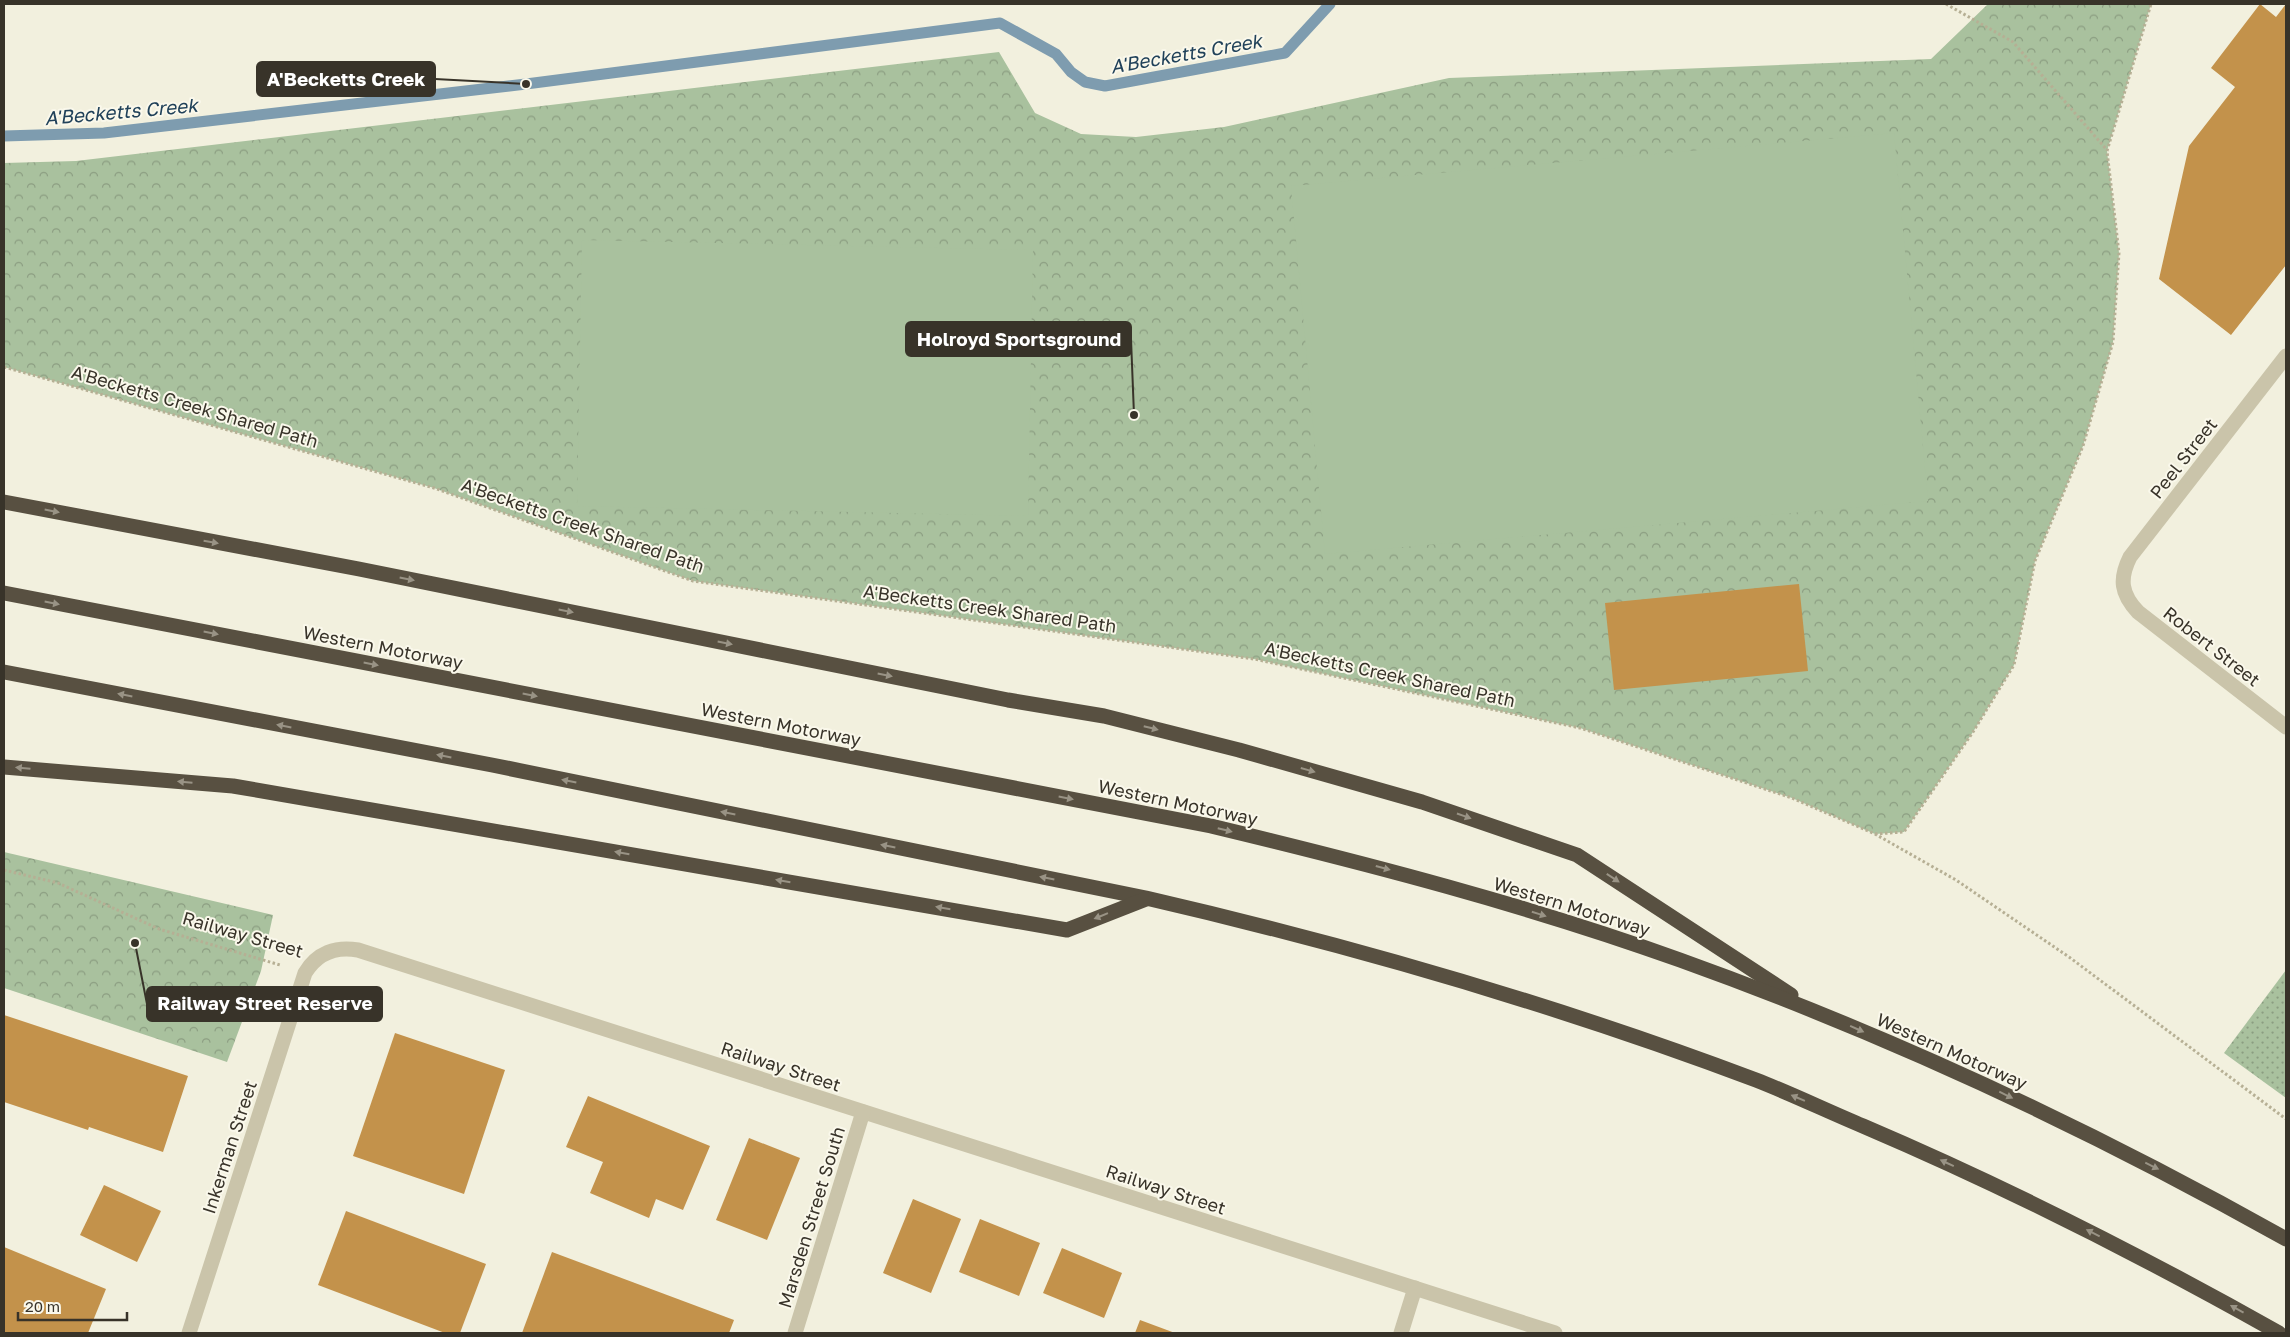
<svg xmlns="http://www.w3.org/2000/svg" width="2290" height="1337" font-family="'Golos Text',sans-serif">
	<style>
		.grass { fill: url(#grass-dots) }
		.park { fill: url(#park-crowns) }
		.pitch { fill: #a9c19e }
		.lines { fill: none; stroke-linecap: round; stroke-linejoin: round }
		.stream { stroke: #7e9caf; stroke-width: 11 }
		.building { fill: #c3924b }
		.path { stroke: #b6af94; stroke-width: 3; stroke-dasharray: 2.5 2.5; stroke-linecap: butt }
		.minor { stroke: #cac4aa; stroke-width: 15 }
		.highway { stroke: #585041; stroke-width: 15 }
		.oneway { fill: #999385 }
		.labels { text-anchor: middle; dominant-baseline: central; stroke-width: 4; stroke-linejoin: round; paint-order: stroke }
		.street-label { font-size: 18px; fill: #383329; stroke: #faf8eb }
		.water-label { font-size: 19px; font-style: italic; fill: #204159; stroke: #faf8eb }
		.leader { fill: none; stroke: #383329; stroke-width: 2 }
		.callout-dot { fill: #383329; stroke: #faf8eb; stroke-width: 2 }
		.callout { fill: #383329; stroke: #383329; stroke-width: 2 }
		.callout-label { font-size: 19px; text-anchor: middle; font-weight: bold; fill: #fff }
	</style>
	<defs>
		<pattern id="grass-dots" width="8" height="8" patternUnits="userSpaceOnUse" patternTransform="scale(1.25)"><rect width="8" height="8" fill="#a9c19e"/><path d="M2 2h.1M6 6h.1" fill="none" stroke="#8b9d81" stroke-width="1.8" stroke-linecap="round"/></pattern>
		<pattern id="park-crowns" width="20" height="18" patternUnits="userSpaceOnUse" patternTransform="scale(1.25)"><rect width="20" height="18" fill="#a9c19e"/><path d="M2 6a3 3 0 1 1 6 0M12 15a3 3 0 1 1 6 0" fill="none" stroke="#8b9d81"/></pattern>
	</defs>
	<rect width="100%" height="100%" fill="#f2f0de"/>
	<polygon class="grass" points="2286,970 2286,1098 2224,1053"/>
	<g class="park">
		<polygon points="1988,4 2151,4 2107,151 2119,253 2113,342 2083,446 2035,561 2014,665 1973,732 1904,832 1875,834 1792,798 1580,728 1254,659 693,581 434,488 4,367 4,163 76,161 999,52 1035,113 1081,134 1136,137 1224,127 1449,78 1931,59"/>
		<polygon points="4,852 273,915 261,971 227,1062 4,988"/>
	</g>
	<g class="pitch">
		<polygon points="1894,133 1928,501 1325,554 1291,186"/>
		<polygon points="582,240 1033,250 1028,516 577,506"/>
	</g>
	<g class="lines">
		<polyline class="stream" points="4,136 104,133 526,84 1000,23 1056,54 1071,72 1085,82 1105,86 1285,53 1330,4"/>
	</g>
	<g class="building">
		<polygon points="2260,4 2276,17 2286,4 2286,265 2231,335 2159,279 2189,146 2235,87 2211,68"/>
		<polygon points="1799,584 1808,671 1614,690 1605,603"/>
		<polygon points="4,1015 188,1076 163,1152 89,1127 88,1130 4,1102"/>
		<polygon points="395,1033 505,1070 464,1194 353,1156"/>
		<polygon points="588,1096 710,1146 683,1210 656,1199 649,1218 590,1193 603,1162 566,1147"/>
		<polygon points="749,1138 800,1158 767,1240 716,1220"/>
		<polygon points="104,1185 161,1211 137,1262 80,1235"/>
		<polygon points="913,1199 961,1219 931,1293 883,1273"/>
		<polygon points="346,1211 486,1264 460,1333 445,1333 318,1285"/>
		<polygon points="980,1219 1040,1243 1019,1296 959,1272"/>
		<polygon points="4,1247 106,1289 88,1333 4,1333"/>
		<polygon points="1062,1248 1122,1273 1104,1318 1043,1293"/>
		<polygon points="552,1252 734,1320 729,1333 522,1333"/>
		<polygon points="1140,1320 1175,1333 1135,1333"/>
	</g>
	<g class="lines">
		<g class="path">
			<polyline points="1946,4 2013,42 2107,150"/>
			<polyline points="4,367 434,488 693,581 1254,659 1580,728 1792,798 1875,834 1956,880 2069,957 2286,1119"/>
			<polyline points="1875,834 1904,832 1973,732 2014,665 2035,561 2083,446 2113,342 2119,253 2107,151 2151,4"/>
			<polyline points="4,870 58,883 159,929 280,965"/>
		</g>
		<g class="minor">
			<path d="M2286,356L2130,557C2119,579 2121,594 2138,612L2286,727"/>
			<path d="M189,1333L305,973C317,953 336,946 358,950L1555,1333"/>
			<polyline points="795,1333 863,1112"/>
			<polyline points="1401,1333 1415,1288"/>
		</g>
		<g class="highway">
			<polyline points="4,502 359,569 1008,700 1104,716 1239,750 1422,802 1577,855 1791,995"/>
			<path d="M4,593L1211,826C1369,864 1527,905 1680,960C1889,1035 2092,1130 2286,1239"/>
			<path d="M4,672L492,765L1146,898C1354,946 1557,1005 1756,1080C1792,1094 1827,1111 1863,1126C2006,1187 2144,1257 2279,1333"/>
			<polyline points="4,767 233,786 1067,930 1146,899"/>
		</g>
	</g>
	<defs><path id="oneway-solid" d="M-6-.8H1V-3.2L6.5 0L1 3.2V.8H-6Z" transform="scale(1.25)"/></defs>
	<g class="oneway">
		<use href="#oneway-solid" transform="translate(52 511) rotate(11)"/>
		<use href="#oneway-solid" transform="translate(211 542) rotate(10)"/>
		<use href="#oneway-solid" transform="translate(407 579) rotate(11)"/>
		<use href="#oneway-solid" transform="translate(52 603) rotate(11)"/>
		<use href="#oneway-solid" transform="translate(566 611) rotate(11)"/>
		<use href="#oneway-solid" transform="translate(211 633) rotate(11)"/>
		<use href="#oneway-solid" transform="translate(725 643) rotate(11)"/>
		<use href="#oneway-solid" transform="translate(371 664) rotate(11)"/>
		<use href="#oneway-solid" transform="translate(885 675) rotate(11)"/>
		<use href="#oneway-solid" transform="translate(125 695) rotate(-169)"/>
		<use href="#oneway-solid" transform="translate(530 695) rotate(11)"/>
		<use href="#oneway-solid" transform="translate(284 726) rotate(-169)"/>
		<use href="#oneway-solid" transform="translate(1151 728) rotate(14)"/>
		<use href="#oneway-solid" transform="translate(444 756) rotate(-169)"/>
		<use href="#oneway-solid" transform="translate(23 768) rotate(-175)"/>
		<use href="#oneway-solid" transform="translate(1308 770) rotate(16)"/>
		<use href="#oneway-solid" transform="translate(569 781) rotate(-169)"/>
		<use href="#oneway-solid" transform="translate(185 782) rotate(-175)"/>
		<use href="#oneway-solid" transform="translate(1066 798) rotate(11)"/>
		<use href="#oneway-solid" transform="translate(728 813) rotate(-169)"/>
		<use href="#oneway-solid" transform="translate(1464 816) rotate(19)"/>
		<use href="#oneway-solid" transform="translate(1225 830) rotate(14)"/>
		<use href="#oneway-solid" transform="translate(888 846) rotate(-169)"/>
		<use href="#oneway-solid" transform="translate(622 853) rotate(-170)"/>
		<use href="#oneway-solid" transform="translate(1383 868) rotate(15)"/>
		<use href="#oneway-solid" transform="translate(1047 878) rotate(-169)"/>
		<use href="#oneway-solid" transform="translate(1613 878) rotate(33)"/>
		<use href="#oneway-solid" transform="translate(783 881) rotate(-170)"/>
		<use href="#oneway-solid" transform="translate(943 908) rotate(-170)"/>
		<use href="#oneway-solid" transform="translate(1539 914) rotate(17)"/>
		<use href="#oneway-solid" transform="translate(1101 916) rotate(158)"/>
		<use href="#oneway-solid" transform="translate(1857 1029) rotate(24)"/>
		<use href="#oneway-solid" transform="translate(2006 1095) rotate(26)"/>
		<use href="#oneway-solid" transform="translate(1798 1098) rotate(-157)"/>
		<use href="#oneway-solid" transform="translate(1947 1163) rotate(-155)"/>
		<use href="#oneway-solid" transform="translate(2152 1166) rotate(26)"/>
		<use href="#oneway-solid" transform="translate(2093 1233) rotate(-153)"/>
		<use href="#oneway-solid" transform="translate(2237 1309) rotate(-151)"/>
	</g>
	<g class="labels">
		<g class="street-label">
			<text transform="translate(195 406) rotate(16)">A'Becketts Creek Shared Path</text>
			<text transform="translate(2183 458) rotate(-52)">Peel Street</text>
			<text transform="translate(583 525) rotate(19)">A'Becketts Creek Shared Path</text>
			<text transform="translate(990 608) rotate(8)">A'Becketts Creek Shared Path</text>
			<text transform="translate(2212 646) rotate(38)">Robert Street</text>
			<text transform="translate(383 647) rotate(11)">Western Motorway</text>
			<text transform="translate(1390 674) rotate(12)">A'Becketts Creek Shared Path</text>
			<text transform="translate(781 724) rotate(11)">Western Motorway</text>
			<text transform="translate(1178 802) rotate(12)">Western Motorway</text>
			<text transform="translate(1572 906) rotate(17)">Western Motorway</text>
			<text transform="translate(243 934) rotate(16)">Railway Street</text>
			<text transform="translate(1952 1051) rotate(24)">Western Motorway</text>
			<text transform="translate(781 1066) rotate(18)">Railway Street</text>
			<text transform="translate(229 1147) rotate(-72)">Inkerman Street</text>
			<text transform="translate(1166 1189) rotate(18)">Railway Street</text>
			<text transform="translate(811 1217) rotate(-73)">Marsden Street South</text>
		</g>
		<g class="water-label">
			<text transform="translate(1186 53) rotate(-10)">A'Becketts Creek</text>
			<text transform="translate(121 111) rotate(-5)">A'Becketts Creek</text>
		</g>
	</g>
	<path class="leader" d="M526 84L435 79M1134 415L1131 339M135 943L147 1004"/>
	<g class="callout-dot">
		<circle cx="526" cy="84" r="5"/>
		<circle cx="1134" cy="415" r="5"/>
		<circle cx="135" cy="943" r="5"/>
	</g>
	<g class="callout">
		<rect x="257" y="62" width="178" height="34" rx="5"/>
		<rect x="906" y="322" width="225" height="34" rx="5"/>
		<rect x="147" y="987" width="235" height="34" rx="5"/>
	</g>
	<g class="callout-label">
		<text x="346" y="86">A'Becketts Creek</text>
		<text x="1019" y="346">Holroyd Sportsground</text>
		<text x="265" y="1010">Railway Street Reserve</text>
	</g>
	<rect width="2290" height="1337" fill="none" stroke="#383329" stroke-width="10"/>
	<path d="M18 1312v8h109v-8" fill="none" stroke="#383329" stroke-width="2.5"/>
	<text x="25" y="1312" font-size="15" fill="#383329" stroke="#faf8eb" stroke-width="4" paint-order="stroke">20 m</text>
</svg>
